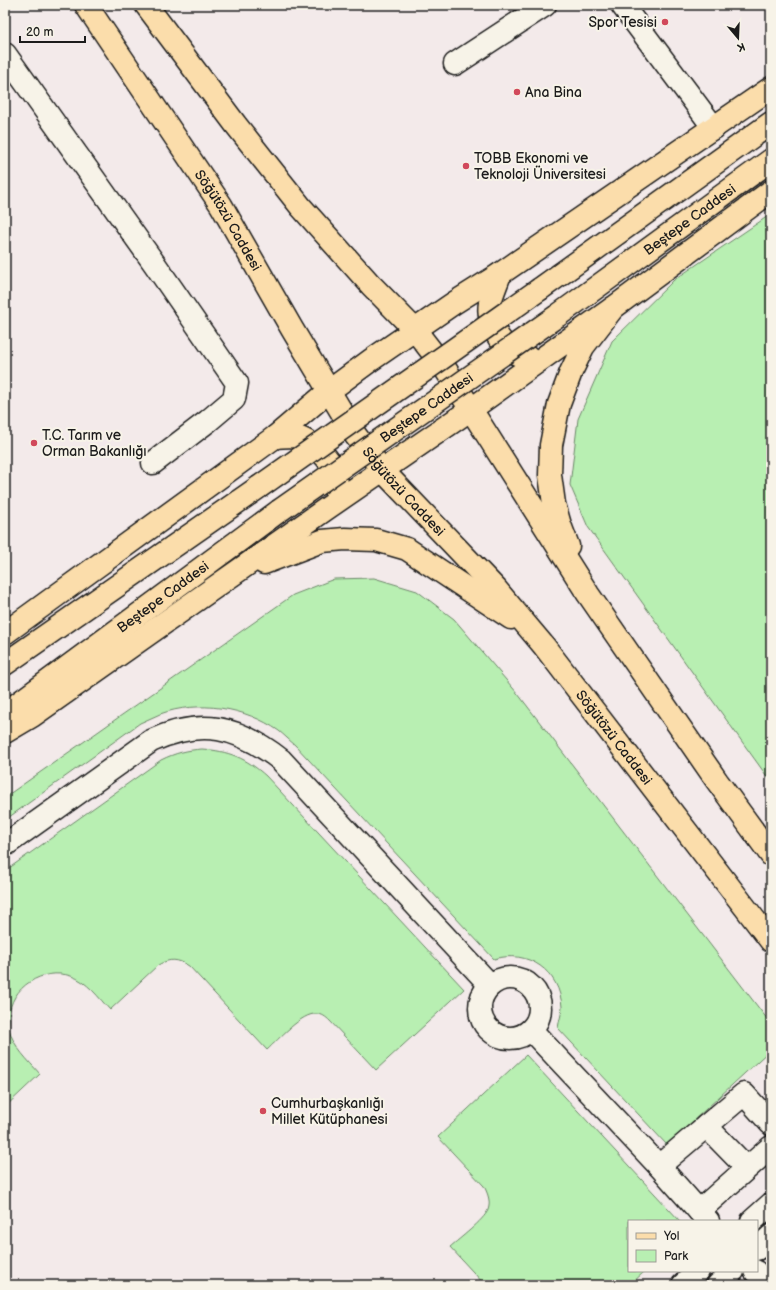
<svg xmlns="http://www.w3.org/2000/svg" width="776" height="1290" font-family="'Balsamiq Sans',sans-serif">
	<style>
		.green { fill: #b8efb2; stroke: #6a8667 }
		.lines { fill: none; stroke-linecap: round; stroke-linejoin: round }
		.minor-casing { stroke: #1c1c1c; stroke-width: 25 }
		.major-casing { stroke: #1c1c1c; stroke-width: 25 }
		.minor { stroke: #f7f3e8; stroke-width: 22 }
		.major { stroke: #fbddab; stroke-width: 22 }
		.major-bridge-casing { stroke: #1c1c1c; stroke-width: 25; stroke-linecap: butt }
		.major-bridge { stroke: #fbddab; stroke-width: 22 }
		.poi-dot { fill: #d1495b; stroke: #f7f3e8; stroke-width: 1.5 }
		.labels { text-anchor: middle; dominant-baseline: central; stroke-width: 4; stroke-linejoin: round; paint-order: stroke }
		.poi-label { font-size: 14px; fill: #1c1c1c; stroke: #f7f3e8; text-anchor: start }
		.street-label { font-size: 14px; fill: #1c1c1c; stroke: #f7f3e8 }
	</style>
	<rect width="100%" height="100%" fill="#f3eaea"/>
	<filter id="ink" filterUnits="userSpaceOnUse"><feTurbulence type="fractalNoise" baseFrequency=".025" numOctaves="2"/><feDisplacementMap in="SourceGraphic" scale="8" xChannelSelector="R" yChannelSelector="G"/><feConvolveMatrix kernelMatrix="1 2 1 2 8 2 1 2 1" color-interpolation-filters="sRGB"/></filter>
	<g filter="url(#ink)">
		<g class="green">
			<polygon points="771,214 771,782 588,527 570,485 578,419 612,341 674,280"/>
			<path d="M374,578L417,591L454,619L518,694L771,1024V1049L667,1145L558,1028C559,1021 562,1013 562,1007C560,971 528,949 494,959L295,745C290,741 284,735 279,731C245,707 199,700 160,714C153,717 147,720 140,723L5,820V797L293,595L334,579Z"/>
			<path d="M202,749C229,751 246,758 266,776L464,989L376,1070L330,1021C326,1017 322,1014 317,1014C302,1012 278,1040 267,1050L189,966C178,959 170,958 158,965L110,1010C99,998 87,981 71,976C43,967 10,987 9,1017C9,1021 8,1025 9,1029C14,1048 28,1060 40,1074L5,1107V871L161,760C175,753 187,750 202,749Z"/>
			<path d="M526,1055L680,1221H629V1271H645L630,1285H485L450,1247C459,1239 484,1220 488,1210C491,1202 488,1194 484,1186L438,1137Z"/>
		</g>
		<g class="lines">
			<g class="minor-casing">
				<g id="minor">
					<polyline points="622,5 714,128"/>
					<polyline points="5,54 154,263 237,383 234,399 208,421 153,463"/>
					<polyline points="455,64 545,5"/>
					<path d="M5,845L151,741C201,718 238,726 281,760L490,985"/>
					<circle cx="510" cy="1008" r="30"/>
					<polyline points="531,1030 659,1166 708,1221"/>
					<polyline points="706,1126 747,1168"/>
					<polyline points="659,1166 744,1094 771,1124"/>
					<polyline points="699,1211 771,1147"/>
					<polyline points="752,1221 771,1204"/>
					<polyline points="757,1249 771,1236"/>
					<polyline points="755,1271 768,1285"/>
					<polyline points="683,1285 698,1271"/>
					<polyline points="718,1285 733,1271"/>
				</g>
			</g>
			<g class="major-casing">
				<g id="major">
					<path id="s1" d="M86,5L221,205L292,329L356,436L383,471L496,589L544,646L771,941"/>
					<polyline points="146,5 236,125 301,207 371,285 415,330 446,370 588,594 717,781 771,855"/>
					<path d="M500,274C497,283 492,294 490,303C486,326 505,354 527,357"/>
					<polyline points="540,289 771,123"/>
					<path id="s2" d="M557,316L771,160"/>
					<path d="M275,437C282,437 290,435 297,437C315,442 344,469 335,490"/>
					<polyline points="568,546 560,525 554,504 550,475 551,445 559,404 571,372 583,347 613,308 771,191"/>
					<polyline points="264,563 322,541 345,539 376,540 407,549 511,618"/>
					<polyline points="5,633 275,437 329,391 371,360 454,303 500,274 771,88"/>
					<polyline points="5,664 259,487"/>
					<path id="s3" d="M5,713L279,511"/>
					<polyline points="5,732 32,716 326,509 470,410 613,308"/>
				</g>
			</g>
			<use href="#minor" class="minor"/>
			<use href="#major" class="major"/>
			<g class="major-bridge-casing">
				<g id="major-bridge">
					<polyline points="259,487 540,289"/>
					<path id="s4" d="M279,511L557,316"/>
				</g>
			</g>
			<use href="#major-bridge" class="major-bridge"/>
		</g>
	</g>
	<g class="poi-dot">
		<circle cx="665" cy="22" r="4"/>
		<circle cx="517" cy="92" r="4"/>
		<circle cx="466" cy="166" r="4"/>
		<circle cx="34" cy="443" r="4"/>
		<circle cx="263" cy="1111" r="4"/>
	</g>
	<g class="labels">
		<g class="poi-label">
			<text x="657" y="22" text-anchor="end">Spor Tesisi</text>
			<text x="525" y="92">Ana Bina</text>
			<text x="474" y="158">TOBB Ekonomi ve<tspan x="474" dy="16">Teknoloji Üniversitesi</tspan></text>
			<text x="42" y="435">T.C. Tarım ve<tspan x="42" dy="16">Orman Bakanlığı</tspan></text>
			<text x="271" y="1103">Cumhurbaşkanlığı<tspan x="271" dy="16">Millet Kütüphanesi</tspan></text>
		</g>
		<g class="street-label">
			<text stroke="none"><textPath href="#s2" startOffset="164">Beştepe Caddesi</textPath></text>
			<text stroke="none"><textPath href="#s1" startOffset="258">Söğütözü Caddesi</textPath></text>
			<text stroke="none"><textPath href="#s4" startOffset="180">Beştepe Caddesi</textPath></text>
			<text stroke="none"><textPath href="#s1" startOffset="582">Söğütözü Caddesi</textPath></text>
			<text stroke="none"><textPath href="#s3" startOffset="196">Beştepe Caddesi</textPath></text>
			<text stroke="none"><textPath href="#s1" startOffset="906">Söğütözü Caddesi</textPath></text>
		</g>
	</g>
	<rect width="776" height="1290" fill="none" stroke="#f7f3e8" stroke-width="20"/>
	<rect x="10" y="10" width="756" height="1270" fill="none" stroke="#1c1c1c" stroke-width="1.5" filter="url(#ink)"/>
	<rect x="628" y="1220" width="130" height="52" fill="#f7f3e8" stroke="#9f9d96"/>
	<rect x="636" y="1233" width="20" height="6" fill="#fbddab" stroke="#9f9d96"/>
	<text x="664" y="1240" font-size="12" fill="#1c1c1c">Yol</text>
	<rect x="636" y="1250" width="20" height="12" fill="#b8efb2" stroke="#9f9d96"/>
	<text x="664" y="1260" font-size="12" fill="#1c1c1c">Park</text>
	<g transform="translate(738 38) rotate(161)" stroke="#f7f3e8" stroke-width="3" paint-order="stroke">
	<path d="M0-3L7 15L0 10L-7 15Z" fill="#1c1c1c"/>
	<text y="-6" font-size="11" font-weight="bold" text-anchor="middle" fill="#1c1c1c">K</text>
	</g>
	<path d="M20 36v6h65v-6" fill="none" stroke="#1c1c1c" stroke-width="2"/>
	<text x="26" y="36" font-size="12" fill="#1c1c1c" stroke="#f7f3e8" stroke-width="3" paint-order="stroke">20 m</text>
</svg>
